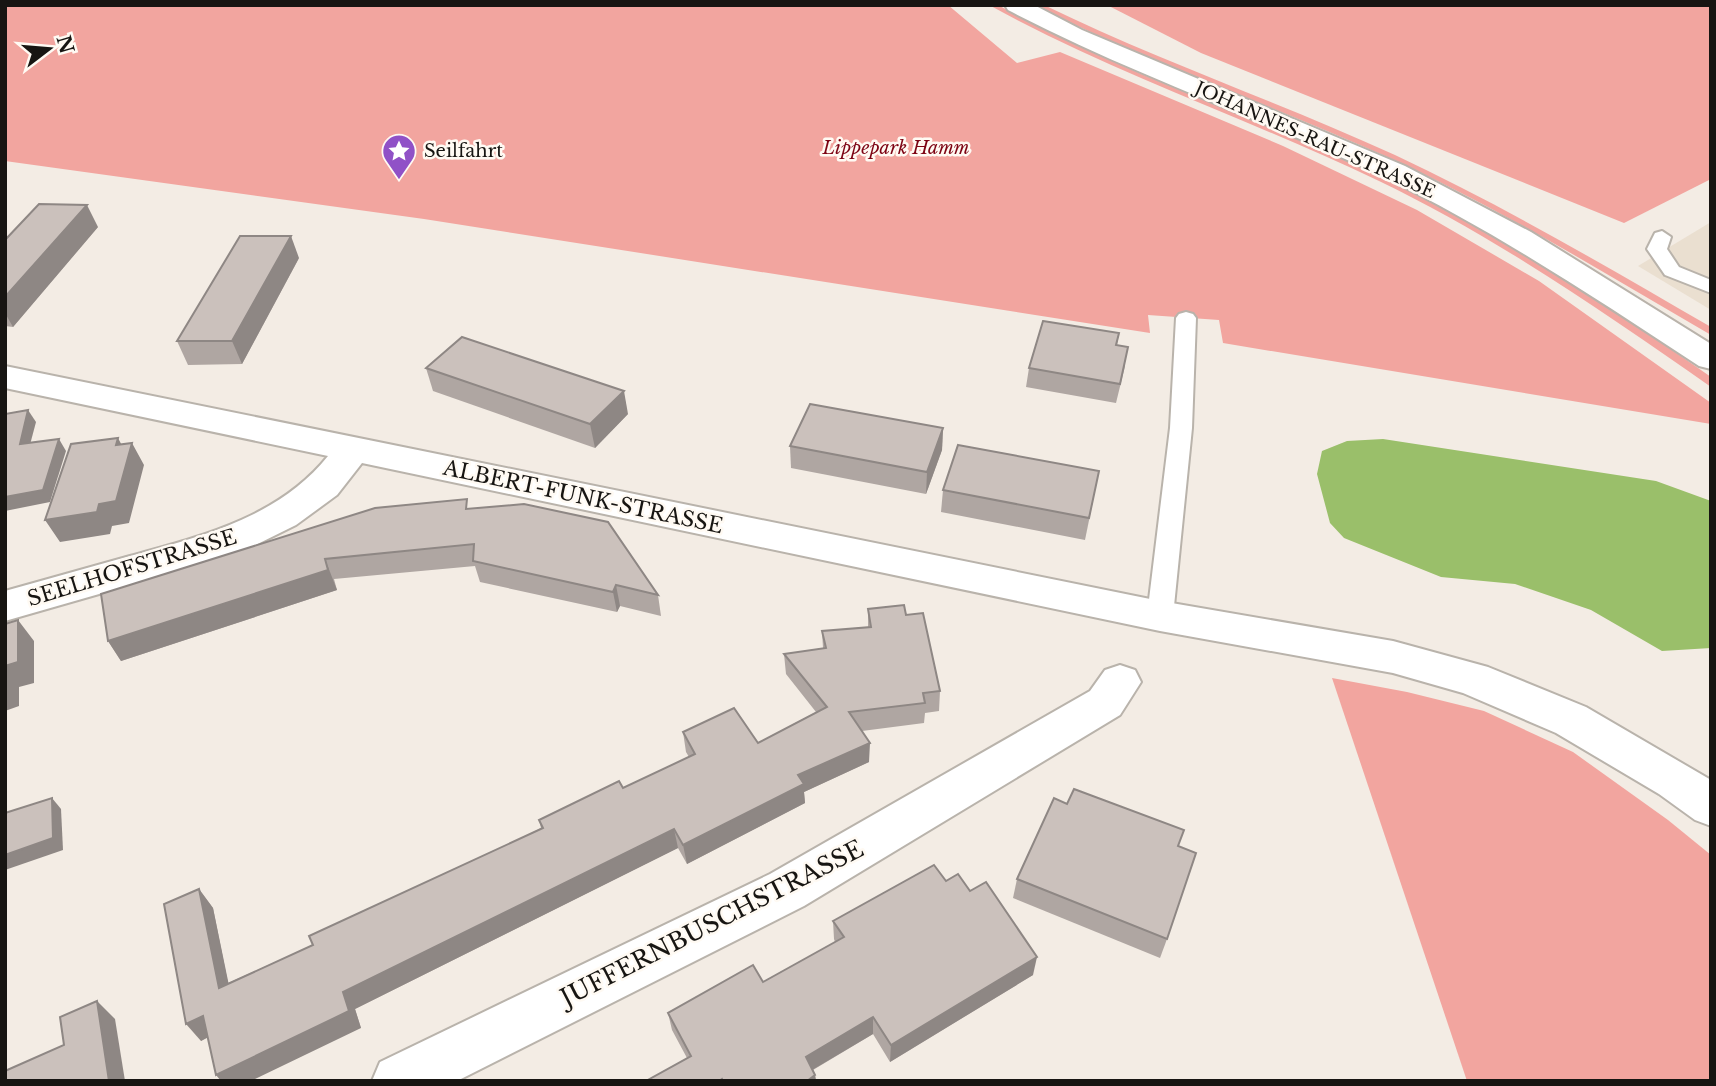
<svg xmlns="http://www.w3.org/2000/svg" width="1716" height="1086" font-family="'Libre Baskerville',serif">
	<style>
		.built { fill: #eadfd0 }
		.green { fill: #f2a59f }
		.water { fill: #9abf6a }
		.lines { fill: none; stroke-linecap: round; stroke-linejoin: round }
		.service-casing { stroke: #b9b3ab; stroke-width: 4 }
		.minor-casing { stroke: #b9b3ab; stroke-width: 4 }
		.tertiary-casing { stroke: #b9b3ab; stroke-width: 4 }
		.service { fill: #fff; fill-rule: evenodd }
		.minor { fill: #fff; fill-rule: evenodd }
		.tertiary { fill: #fff; fill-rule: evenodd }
		.wall { fill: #afa6a2 }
		.shaded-wall { fill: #8e8784 }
		.building { fill: #cbc1bc; stroke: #8e8784; stroke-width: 2 }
		.labels { text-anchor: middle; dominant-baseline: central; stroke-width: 5; stroke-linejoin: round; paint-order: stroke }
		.far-street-label { font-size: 18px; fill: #171512; stroke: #fffaf3 }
		.far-park-label { font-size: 18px; font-style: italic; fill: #7d0414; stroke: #fffaf3 }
		.far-poi-label { font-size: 18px; fill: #171512; stroke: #fffaf3; text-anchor: start }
		.street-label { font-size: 21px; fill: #171512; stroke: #fffaf3 }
		.near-street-label { font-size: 24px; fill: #171512; stroke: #fffaf3 }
	</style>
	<rect width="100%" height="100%" fill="#f3ece4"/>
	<polygon class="built" points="1711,222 1711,310 1638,266"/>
	<g class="green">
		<polygon points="5,5 948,5 1017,63 1060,52 1283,146 1417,210 1539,281 1711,403 1711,424 1223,343 1219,320 1148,315 1150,333 424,219 5,161"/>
		<path d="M989,5H998C1122,74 1258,117 1386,178C1501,233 1606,304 1711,377V387C1604,312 1497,238 1379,181C1250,119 1114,74 989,5Z"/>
		<path d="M1034,5H1044C1159,61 1279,102 1395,155C1504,206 1607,267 1711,327V335C1604,273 1498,207 1385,156C1268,104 1148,62 1034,5Z"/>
		<polygon points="1107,5 1711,5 1711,179 1624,223 1201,53"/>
		<polygon points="1332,678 1407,692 1484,711 1573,752 1668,820 1711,855 1711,1081 1467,1081"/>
	</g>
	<polygon class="water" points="1383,439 1656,481 1711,501 1711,648 1662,651 1591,610 1515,584 1441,577 1344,538 1330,523 1317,474 1322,451 1347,441"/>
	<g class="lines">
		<g class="service-casing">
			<g id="service">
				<polygon points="1662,231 1671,237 1667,249 1679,267 1711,280 1711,293 1665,275 1647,249 1655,233"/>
				<polygon points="1186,312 1193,314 1196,318 1192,428 1173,616 1169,623 1160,626 1151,623 1147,616 1170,428 1176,318 1179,314"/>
			</g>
		</g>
		<g class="minor-casing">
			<g id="minor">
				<path d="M5,366L1160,601L1393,641L1488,667L1586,707L1711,780V826L1695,820L1659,794L1556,733L1463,693L1393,673L1160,631L362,463L337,495L296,525L235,555L5,621V591C47,579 88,568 130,556C203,536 279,517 328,456L5,388Z"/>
				<polygon points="1120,665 1135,670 1141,682 1120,715 804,906 457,1081 372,1081 380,1062 770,874 1090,691 1105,670"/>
			</g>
		</g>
		<g class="tertiary-casing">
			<path id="tertiary" d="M1005,5H1034L1082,30L1405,166L1531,232L1711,344V369L1699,366C1597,299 1496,232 1386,178C1262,118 1130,74 1008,10Z"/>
		</g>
		<use href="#service" class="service"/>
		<use href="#minor" class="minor"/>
		<use href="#tertiary" class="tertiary"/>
	</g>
	<g class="wall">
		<polygon points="98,227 13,327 5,326 5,240"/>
		<polygon points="299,258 242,364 188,365 177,341"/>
		<polygon points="1119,333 1117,345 1125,366 1116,403 1026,387 1029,368"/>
		<polygon points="426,368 628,414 595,448 433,391"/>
		<polygon points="943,428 942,450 926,494 791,468 790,446"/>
		<polygon points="1099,471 1085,540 941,512 943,490"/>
		<polygon points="470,509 658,595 661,616 620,606 617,612 480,582 475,566 334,579 337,590 121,661 108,641 101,594"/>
		<polygon points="868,609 906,615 940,691 939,711 925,713 924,723 862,731 869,762 804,792 805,803 687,864 678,848 355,1009 361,1028 208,1037 201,1041 199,889 213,908 228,983 313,945 541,828 539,820 623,788 689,757 686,752 683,732 758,743 816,712 786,674 784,654 823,648 822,631 868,627"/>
		<polygon points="1178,846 1167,939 1160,958 1013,898 1017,879"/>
		<polygon points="946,881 1033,975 890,1062 873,1034 813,1070 815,1075 816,1081 646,1081 687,1058 672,1030 668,1013 763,982 835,942 834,939 833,921"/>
	</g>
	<g class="shaded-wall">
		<polygon points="87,205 98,227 13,327 5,313 5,297"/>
		<polygon points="291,236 299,258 242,364 232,341"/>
		<polygon points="624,391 628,414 595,448 590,424"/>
		<polygon points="28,410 36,422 27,456 20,444"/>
		<polygon points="943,428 942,450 926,494 927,472"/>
		<polygon points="118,438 128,457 132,443 144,465 129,523 112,526 110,534 60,542 45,520 116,445"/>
		<polygon points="59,439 66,451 50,502 5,511 5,497"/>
		<polygon points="325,559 337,590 121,661 108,641"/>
		<polygon points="616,585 620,606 617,612 613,592"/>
		<polygon points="18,620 34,641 34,683 19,687 19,706 5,711 5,666"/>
		<polygon points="870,743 869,762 804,792 805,803 687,864 683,845 798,775"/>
		<polygon points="52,798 61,809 63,850 5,870 5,855"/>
		<polygon points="674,829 678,848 355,1009 361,1028 251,1081 221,1081 216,1075 343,992"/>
		<polygon points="199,889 213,908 233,1005 219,988"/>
		<polygon points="1037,957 1033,975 890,1062 891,1045"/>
		<polygon points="97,1001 115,1019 125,1081 109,1081"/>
		<polygon points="203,1016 218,1032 201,1041 186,1024"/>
		<polygon points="873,1017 873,1034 807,1073 806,1057"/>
		<polygon points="815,1075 816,1081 807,1081"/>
	</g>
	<g class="building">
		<polygon points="39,204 87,205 5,297 5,240"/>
		<polygon points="240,236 291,236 232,341 177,341"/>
		<polygon points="1043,321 1119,333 1116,345 1128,347 1120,384 1029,368"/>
		<polygon points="462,337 624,391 590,424 426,368"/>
		<polygon points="810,404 943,428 927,472 790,446"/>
		<polygon points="28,410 20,444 59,439 43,490 5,497 5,414"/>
		<polygon points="118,438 116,445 132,443 116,501 99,504 97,512 45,520 71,444"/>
		<polygon points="958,445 1099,471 1089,518 943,490"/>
		<polygon points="467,499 466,509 524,504 608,522 658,595 616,585 613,592 473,561 474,544 325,559 328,570 108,641 101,594 375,508"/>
		<polygon points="904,605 906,615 923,613 940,691 923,693 925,703 849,712 870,743 798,775 804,784 683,845 674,829 343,992 349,1011 216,1075 203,1016 186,1024 164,904 199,889 219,988 313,945 309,936 543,828 539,820 619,781 623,788 695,754 683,732 734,708 758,743 827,707 784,654 826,648 822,631 871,627 868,609"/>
		<polygon points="18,620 18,662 5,666 5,624"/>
		<polygon points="1074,789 1184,830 1178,846 1196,853 1167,939 1017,879 1054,798 1067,804"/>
		<polygon points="52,798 53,838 5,855 5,813"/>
		<polygon points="934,865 946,881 958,874 970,891 986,882 1037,957 891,1045 873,1017 806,1057 815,1075 807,1081 723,1081 722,1079 719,1081 646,1081 691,1056 668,1013 753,965 763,982 844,937 833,921"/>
		<polygon points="97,1001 109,1081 5,1081 5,1071 64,1045 60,1017"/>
	</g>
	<defs>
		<g id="sight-pin" transform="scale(1.75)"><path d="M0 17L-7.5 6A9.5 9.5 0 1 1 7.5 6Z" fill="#9051c7" stroke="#fffaf3"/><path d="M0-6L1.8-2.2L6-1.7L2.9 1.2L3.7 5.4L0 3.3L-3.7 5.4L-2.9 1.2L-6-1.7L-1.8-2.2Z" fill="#fff"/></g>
	</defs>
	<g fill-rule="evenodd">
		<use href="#sight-pin" x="399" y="151"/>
	</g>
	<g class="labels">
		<g class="far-street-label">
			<text transform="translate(1315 140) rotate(24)">JOHANNES-RAU-STRASSE</text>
		</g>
		<g class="far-park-label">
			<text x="896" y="148">Lippepark Hamm</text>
		</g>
		<g class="far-poi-label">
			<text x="424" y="151">Seilfahrt</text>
		</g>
		<g class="street-label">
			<text transform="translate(583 497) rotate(12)">ALBERT-FUNK-STRASSE</text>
			<text transform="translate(132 568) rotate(-17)">SEELHOFSTRASSE</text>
		</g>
		<g class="near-street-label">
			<text transform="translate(712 923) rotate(-27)">JUFFERNBUSCHSTRASSE</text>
		</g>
	</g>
	<rect width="1716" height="1086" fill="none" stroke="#171512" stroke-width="14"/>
	<g transform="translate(49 49) rotate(74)" stroke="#fffaf3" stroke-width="5" paint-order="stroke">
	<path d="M0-5L12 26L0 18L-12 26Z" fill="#171512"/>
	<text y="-10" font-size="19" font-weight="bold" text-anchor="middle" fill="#171512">N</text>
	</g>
</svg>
